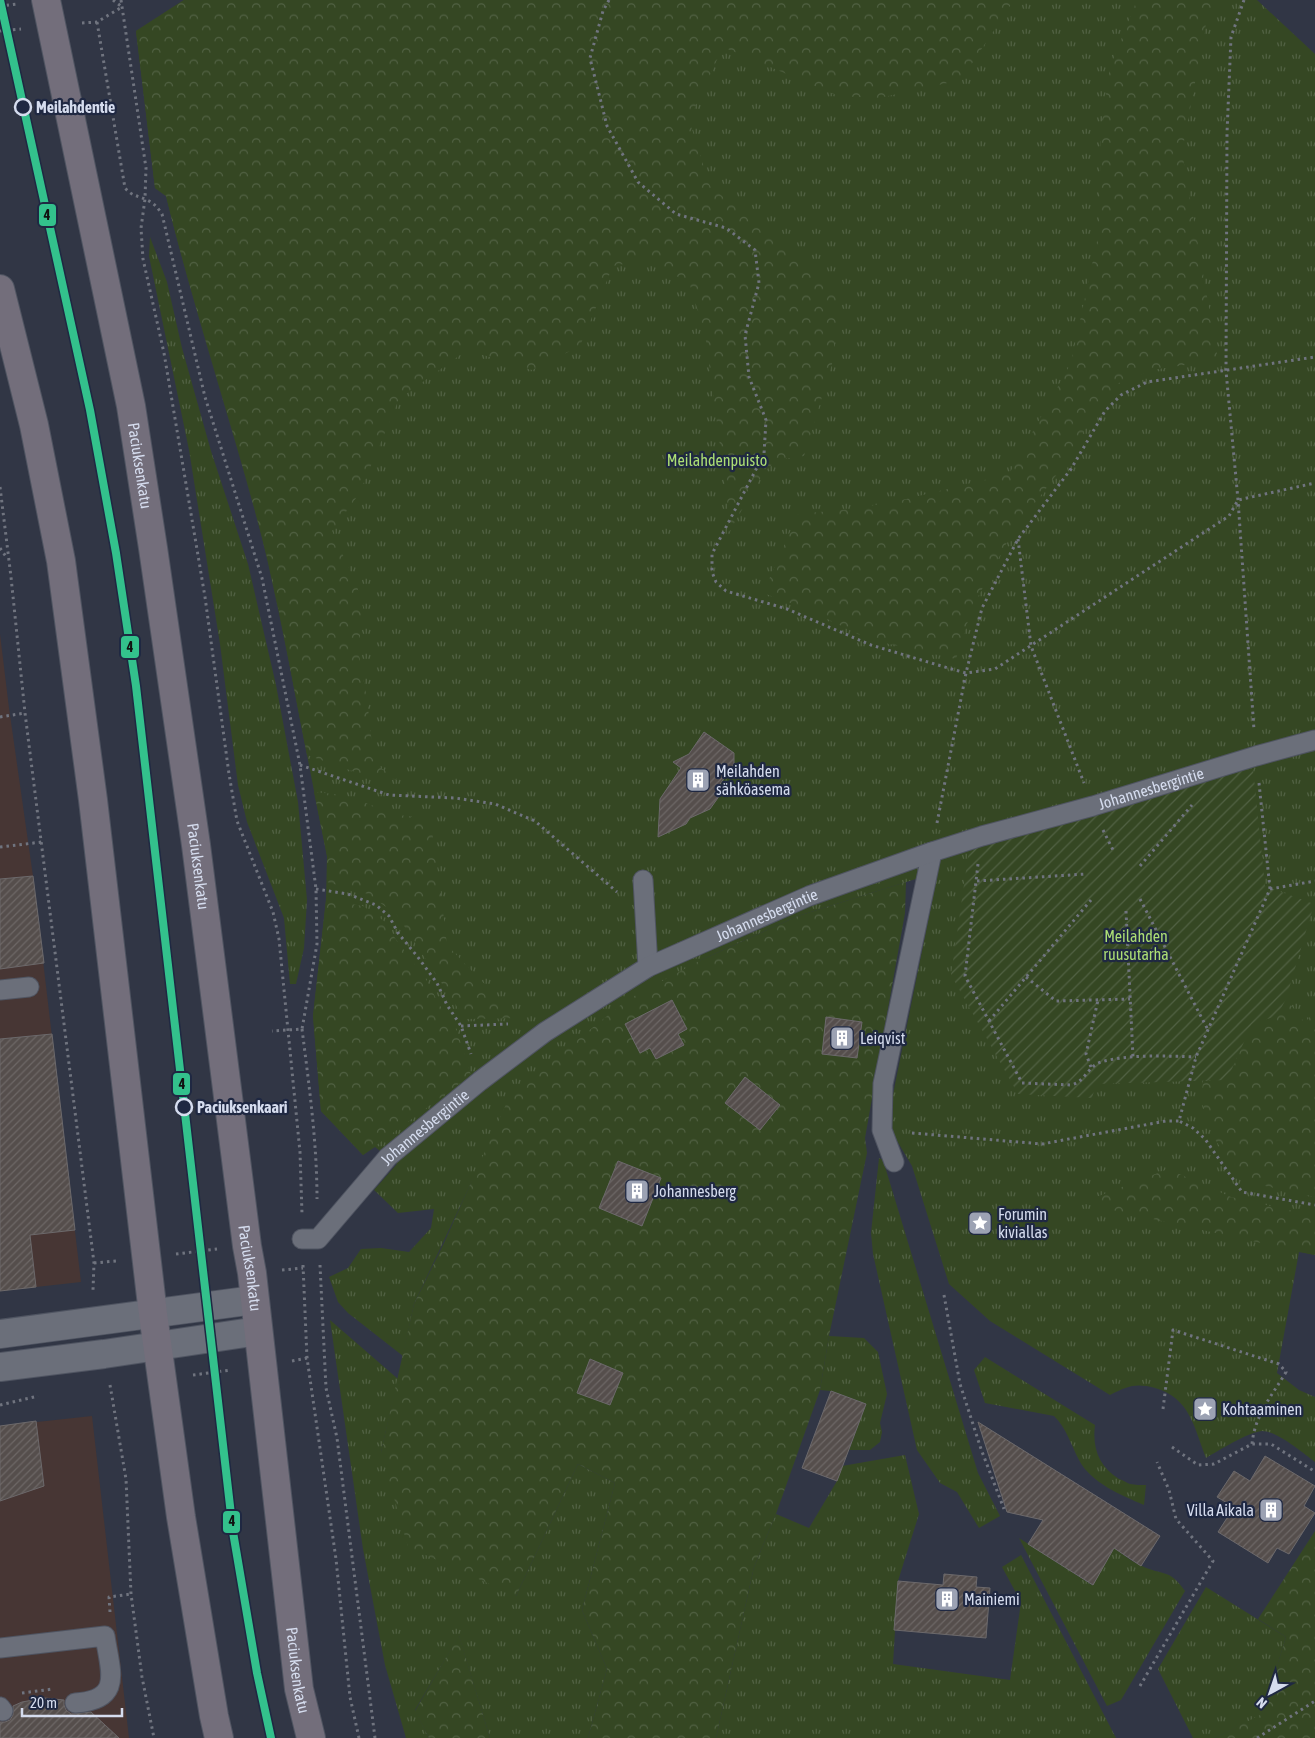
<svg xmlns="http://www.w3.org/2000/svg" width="1315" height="1738" font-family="'Asap Condensed',sans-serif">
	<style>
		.commercial { fill: #473634 }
		.grass { fill: url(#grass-tufts) }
		.forest { fill: url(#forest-crowns) }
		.garden { fill: url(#garden-furrows) }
		.building { fill: url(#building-hatch); stroke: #6c696b }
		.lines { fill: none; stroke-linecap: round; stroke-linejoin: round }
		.service-casing { stroke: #4f5461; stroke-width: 21 }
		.minor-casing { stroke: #4f5461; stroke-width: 30 }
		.primary-casing { stroke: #4f5461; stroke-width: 30 }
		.path { stroke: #70747f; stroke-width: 3; stroke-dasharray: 2.5 4; stroke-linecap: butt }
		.service { stroke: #6b6f7a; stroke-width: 19 }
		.minor { stroke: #6b6f7a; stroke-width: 28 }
		.primary { stroke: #736e7b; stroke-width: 28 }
		.tram-1-casing { stroke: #1f2842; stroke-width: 11 }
		.tram-1 { stroke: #33c18c; stroke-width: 8 }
		.stop-dot { fill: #1f2842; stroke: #d5dcee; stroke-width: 2.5 }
		.labels { text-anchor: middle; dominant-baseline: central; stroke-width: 4.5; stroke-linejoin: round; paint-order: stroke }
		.stop-label { font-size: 16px; font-weight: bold; fill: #d5dcee; stroke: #1f2842; text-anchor: start }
		.park-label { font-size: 16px; fill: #acde74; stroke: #1f2842 }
		.street-label { font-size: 16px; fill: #d5dcee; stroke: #1f2842 }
		.poi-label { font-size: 16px; fill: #d5dcee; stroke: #1f2842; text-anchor: start }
		.line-badge { stroke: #1f2842; stroke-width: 2 }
		.pale-badge-label { font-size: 14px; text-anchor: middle; font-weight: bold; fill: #111 }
	</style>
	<defs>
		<pattern id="grass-tufts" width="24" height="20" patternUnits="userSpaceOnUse" patternTransform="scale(1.25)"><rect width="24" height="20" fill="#354723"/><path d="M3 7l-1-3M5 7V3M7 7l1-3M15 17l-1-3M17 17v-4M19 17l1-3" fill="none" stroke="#516143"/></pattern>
		<pattern id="forest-crowns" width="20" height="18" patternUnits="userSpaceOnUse" patternTransform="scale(1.25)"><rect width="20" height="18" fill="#354723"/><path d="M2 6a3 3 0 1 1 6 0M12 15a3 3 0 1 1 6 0" fill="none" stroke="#516143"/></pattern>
		<pattern id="garden-furrows" width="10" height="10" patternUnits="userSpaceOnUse" patternTransform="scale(1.25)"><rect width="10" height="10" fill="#354723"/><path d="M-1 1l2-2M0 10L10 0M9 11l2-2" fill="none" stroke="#516143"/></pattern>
		<pattern id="building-hatch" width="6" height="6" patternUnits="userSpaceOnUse" patternTransform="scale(1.25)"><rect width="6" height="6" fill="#554e4c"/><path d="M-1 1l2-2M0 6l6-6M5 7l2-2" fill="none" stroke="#6d6766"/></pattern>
	</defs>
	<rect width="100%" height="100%" fill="#313645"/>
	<g class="commercial">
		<polygon points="0,634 9,708 33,876 81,1282 0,1291"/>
		<polygon points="92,1416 129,1738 0,1738 0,1426"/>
	</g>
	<g class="grass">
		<path d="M184,0H1257L1315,54V1255L1299,1252L1277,1373L1299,1390L1315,1397V1462C1303,1453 1277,1431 1262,1431C1248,1432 1218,1451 1206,1458C1194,1427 1190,1398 1155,1388C1135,1383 1128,1386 1110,1395L990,1321L949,1284L912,1166L887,1124L938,872L798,916L701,960L473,1179L414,1304L403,1356L348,1313L338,1302L329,1277L348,1268L361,1249L381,1248L409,1252L431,1228L434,1209L398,1213L374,1190L397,1164L375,1147L363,1155L321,1111L313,1016L326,900L327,856C307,759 290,660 268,563C240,439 196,319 166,196L155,188L136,31Z"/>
		<polygon points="150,237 167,282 182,348 211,451 248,564 276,685 298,802 307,900 304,948 296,984 290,984 284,918 247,822 238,785 220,644 189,450 149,256"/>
		<polygon points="879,1158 883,1160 978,1473 1000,1516 979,1528 957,1492 940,1483 917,1450 873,1254 871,1233"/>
		<polygon points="330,1320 398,1379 381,1452 516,1596 578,1464 615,1483 582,1610 607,1669 588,1738 490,1738 459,1636 415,1710 429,1738 406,1738 385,1665 363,1549"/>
		<polygon points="829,1336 864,1338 878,1352 887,1394 880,1423 882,1432 880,1442 870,1450 849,1450 866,1404 831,1391 820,1390"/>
		<path d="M985,1357L1095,1425C1092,1448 1099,1467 1119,1479C1123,1480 1127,1483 1130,1484C1135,1485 1141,1485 1146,1485L1144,1505C1121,1495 1091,1483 1079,1460C1071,1445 1066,1427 1054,1416L985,1403L974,1370Z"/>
		<polygon points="905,1455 919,1514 898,1581 893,1664 1010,1680 1021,1602 1002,1567 1021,1555 1116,1738 716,1738 754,1567 776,1514 809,1528 837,1481 842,1466"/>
		<path d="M1019,1538L1092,1585L1114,1548C1123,1554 1132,1562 1142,1566C1163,1576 1169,1568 1185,1591L1121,1700L1107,1706Z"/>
		<polygon points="1206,1587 1286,1637 1263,1712 1315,1738 1262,1715 1215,1738 1193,1738 1158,1669"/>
	</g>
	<g class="forest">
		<path d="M184,0H1014L961,80L879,98L838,96L723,47L689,120L710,186L840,292L832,364L804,456L777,460L764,472L729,532L727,498L705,334L690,285L651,259L613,266L580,346L532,370L467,350L399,399L359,494L332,531L357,586L364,611L358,649L367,699L374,763L398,780L358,773L307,755C294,691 283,625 268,561C237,438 196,319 166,196L155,188L136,31Z"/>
		<polygon points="1137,0 1220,0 1206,24 1182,152 1218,360 1152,370 1119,383 1096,408 1071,456 1012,533 972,608 956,659 889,644 860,635 807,609 763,593 798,514 851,509 898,501 1009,474 1071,363 1099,232 1101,128 1110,67"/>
		<polygon points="314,792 344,795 398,815 426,818 432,831 441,894 447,945 517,1018 465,1019 397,915 368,894 327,882 327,856"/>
		<polygon points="906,882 905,913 865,1138 867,1153 829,1336 820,1390 776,1514 754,1567 716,1738 588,1738 607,1669 582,1610 615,1483 578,1464 516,1596 408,1547 381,1452 414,1304 444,1243 511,1093 627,1000 701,960 798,916"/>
		<polygon points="326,900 363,906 384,921 395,938 427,981 439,1004 457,1031 471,1075 363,1155 321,1111 313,1016"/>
		<polygon points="1286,999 1305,1023 1315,1010 1315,1197 1243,1181 1214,1138 1201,1101 1203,1081 1227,1080 1252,1024 1277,1016"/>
		<polygon points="1168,1169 1231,1197 1315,1216 1315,1255 1081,1203"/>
		<polygon points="1315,1531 1315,1738 1215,1738 1262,1714 1286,1637 1258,1619"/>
		<polygon points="459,1635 490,1738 429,1738 415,1711"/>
	</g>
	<polygon class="garden" points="1253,768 1265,886 1314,904 1286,999 1277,1016 1252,1024 1227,1080 1096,1084 1092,1098 1018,1094 951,975 969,850"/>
	<g class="building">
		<polygon points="704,732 734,753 734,764 716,790 720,795 710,809 690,818 686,824 658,837 660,799 681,768 673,762 689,754"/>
		<polygon points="33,876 44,963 0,969 0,879"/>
		<polygon points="672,1000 687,1029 678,1034 684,1045 656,1059 650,1048 640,1053 625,1024"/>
		<polygon points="826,1017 862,1022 857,1058 822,1054"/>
		<polygon points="52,1034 75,1230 30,1235 36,1287 0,1291 0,1039"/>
		<polygon points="745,1077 780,1105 760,1130 725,1103"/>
		<polygon points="618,1161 661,1178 642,1226 599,1208"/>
		<polygon points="590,1359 623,1373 610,1405 577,1393"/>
		<polygon points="831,1391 866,1404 837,1481 802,1468"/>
		<polygon points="36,1421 44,1486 0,1501 0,1426"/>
		<polygon points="978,1422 1160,1536 1141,1566 1114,1548 1093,1585 1028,1544 1043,1520 1007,1512"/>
		<polygon points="1265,1456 1315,1486 1304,1506 1315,1513 1289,1554 1277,1548 1268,1563 1218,1532 1234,1507 1217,1497 1234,1471 1250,1481"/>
		<polygon points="944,1574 977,1577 976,1587 990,1588 986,1638 894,1630 898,1581 943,1585"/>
		<polygon points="44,1698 64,1700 64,1705 66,1710 71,1714 91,1712 119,1738 0,1738 0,1722 5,1722 10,1720 13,1715 13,1706 22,1702"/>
	</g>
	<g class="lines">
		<g class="service-casing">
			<g id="service">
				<polyline points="643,880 648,967"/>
				<polyline points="0,990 29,987"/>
				<polyline points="894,1162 882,1130 883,1084 932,852"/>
				<path id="s1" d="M302,1239H318L388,1157L480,1081L545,1032L648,967L809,896L932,852L982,836L1093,806L1256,756L1315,740"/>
				<path d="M0,1648L105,1636C110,1671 124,1700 75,1703"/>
				<polyline points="0,1707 3,1711"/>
			</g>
		</g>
		<g class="minor-casing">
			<g id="minor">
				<polyline points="0,1334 254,1300"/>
				<polyline points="0,1367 104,1354 258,1331"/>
			</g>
		</g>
		<g class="primary-casing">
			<g id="primary">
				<path id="s2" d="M46,0L131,406L153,548L196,845L247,1246L252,1273L299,1689L311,1738"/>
				<polyline points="0,289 34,425 61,561 93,800 153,1314 181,1517 214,1716 219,1738"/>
			</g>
		</g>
		<g class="path">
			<polyline points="113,0 122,7"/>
			<polyline points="121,0 146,168 145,199 141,228 143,259 164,353 205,597 229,774 237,821 273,912 279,939 300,1152 302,1214"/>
			<polyline points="609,0 603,11 590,58 607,126 638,182 676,214 726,228 755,250 759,283 745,335 749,377 766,420 764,454 712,554 712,572 716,582 726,591 787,609 871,645 948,668 966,673 995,669 1229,516 1238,500 1315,483"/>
			<polyline points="1244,0 1231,37 1227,133 1226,371 1238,500 1254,730"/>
			<polyline points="0,6 17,4"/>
			<path d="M97,22L125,188C133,197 137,195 147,200C154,203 158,208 162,214L205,397L262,578L300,765L316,889L317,944L302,1029L272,1031"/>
			<polyline points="82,23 97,22 122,7"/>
			<polyline points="0,31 21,29"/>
			<polyline points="0,487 11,577 25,713 94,1263 93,1290"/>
			<polyline points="1018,539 1031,646 1084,783"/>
			<polyline points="0,548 7,558"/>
			<polyline points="0,717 25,713"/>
			<polyline points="300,765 389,795 455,798 495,804 535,821 617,892"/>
			<polyline points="1259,783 1270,889 1196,1057 1179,1121 1193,1128 1205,1139 1242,1192 1315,1205"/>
			<polyline points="937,823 966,673 982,608 1018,539 1071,469 1105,411 1121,395 1147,382 1315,357"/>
			<polyline points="1103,830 1114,852"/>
			<polyline points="0,847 42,842"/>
			<path d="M978,864L965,976L1022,1083L1071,1085C1085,1082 1088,1066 1101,1062C1128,1054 1168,1056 1196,1057"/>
			<polyline points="1140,866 1192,805"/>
			<polyline points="977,881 1086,874"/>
			<polyline points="316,889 348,894 376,905 389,916 398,933 417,956 437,983 447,1005 461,1026 471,1054"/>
			<polyline points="1270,889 1315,881"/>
			<polyline points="1140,899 1208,1030"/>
			<polyline points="1126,911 1133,1057"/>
			<polyline points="1026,977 1056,1001 1130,999"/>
			<polyline points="989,1021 1091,900"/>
			<polyline points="461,1026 508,1024"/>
			<path d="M302,1029C309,1085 317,1142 317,1199"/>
			<polyline points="1091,1067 1086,1054 1098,1000"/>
			<polyline points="912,1133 1042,1144 1166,1121 1179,1121"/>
			<polyline points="176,1254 217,1249"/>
			<polyline points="94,1263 116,1261"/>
			<polyline points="303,1265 307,1358 336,1559 350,1697 359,1738"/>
			<polyline points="320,1265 326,1388 337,1438 375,1738"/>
			<polyline points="282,1270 303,1268"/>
			<polyline points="944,1295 960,1384 981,1449 1004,1509"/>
			<polyline points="292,1361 307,1358"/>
			<polyline points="193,1375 231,1370"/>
			<polyline points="110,1385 126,1479 131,1594 142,1677 154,1738"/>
			<polyline points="0,1405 38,1396"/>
			<path d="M1163,1409L1173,1330L1279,1364L1286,1372C1272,1396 1255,1414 1252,1444"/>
			<polyline points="1172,1447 1198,1465 1214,1464 1252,1444 1271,1444 1314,1471"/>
			<polyline points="110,1612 109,1597 131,1594"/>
			<polyline points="1140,1686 1213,1561 1176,1519 1169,1490 1157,1462"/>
			<polyline points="22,1693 53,1689"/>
			<polyline points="1257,1738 1315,1701"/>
		</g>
		<use href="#service" class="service"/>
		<use href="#minor" class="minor"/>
		<use href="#primary" class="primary"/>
		<g class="tram-1-casing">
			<polyline id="tram-1" points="0,0 90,410 116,553 136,686 233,1532 257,1673 271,1738"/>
		</g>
		<use href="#tram-1" class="tram-1"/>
	</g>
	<defs>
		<g id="building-square" transform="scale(1.25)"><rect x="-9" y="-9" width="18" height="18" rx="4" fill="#9ca2b3" stroke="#1f2842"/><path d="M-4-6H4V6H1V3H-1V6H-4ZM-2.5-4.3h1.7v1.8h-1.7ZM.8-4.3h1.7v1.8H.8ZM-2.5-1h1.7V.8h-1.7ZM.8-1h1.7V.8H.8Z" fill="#fff"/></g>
		<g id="sight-square" transform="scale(1.25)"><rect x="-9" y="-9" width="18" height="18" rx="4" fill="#9ca2b3" stroke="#1f2842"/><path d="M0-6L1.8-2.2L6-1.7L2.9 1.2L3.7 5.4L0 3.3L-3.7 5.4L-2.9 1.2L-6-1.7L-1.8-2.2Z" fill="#fff"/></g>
	</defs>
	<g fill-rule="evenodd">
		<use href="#building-square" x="698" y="780"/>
		<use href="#building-square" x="842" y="1038"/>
		<use href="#building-square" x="637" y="1191"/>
		<use href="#sight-square" x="980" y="1223"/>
		<use href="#sight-square" x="1205" y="1409"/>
		<use href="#building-square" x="1271" y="1510"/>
		<use href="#building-square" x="947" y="1599"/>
	</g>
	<g class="stop-dot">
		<circle cx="23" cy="107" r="8"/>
		<circle cx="184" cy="1107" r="8"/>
	</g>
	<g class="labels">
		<g class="stop-label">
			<text x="36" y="107">Meilahdentie</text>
			<text x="197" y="1107">Paciuksenkaari</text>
		</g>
		<g class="park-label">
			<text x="717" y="460">Meilahdenpuisto</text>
			<text x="1136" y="936">Meilahden<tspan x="1136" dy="18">ruusutarha</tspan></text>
		</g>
		<g class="street-label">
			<text stroke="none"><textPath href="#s2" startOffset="475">Paciuksenkatu</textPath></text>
			<text stroke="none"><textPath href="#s1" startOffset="981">Johannesbergintie</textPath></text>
			<text stroke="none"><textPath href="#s2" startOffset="880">Paciuksenkatu</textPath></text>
			<text stroke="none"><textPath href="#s1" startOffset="576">Johannesbergintie</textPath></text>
			<text stroke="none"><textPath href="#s1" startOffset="171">Johannesbergintie</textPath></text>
			<text stroke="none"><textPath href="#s2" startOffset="1285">Paciuksenkatu</textPath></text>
			<text stroke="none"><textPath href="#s2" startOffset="1690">Paciuksenkatu</textPath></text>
		</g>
		<g class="poi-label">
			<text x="716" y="771">Meilahden<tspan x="716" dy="18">sähköasema</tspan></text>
			<text x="860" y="1038">Leiqvist</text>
			<text x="654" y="1191">Johannesberg</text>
			<text x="998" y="1214">Forumin<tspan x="998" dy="18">kiviallas</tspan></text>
			<text x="1222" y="1409">Kohtaaminen</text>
			<text x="1254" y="1510" text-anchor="end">Villa Aikala</text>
			<text x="964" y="1599">Mainiemi</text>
		</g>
	</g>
	<g class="line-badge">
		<rect x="38" y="203" width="19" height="24" rx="5" fill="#33c18c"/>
		<rect x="120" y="635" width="20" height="24" rx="5" fill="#33c18c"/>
		<rect x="172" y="1072" width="19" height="24" rx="5" fill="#33c18c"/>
		<rect x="222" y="1510" width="19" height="24" rx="5" fill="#33c18c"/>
	</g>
	<g class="pale-badge-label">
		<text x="47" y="220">4</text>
		<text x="130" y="652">4</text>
		<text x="182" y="1089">4</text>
		<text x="232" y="1526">4</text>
	</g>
	<g transform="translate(1270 1693) rotate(220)" stroke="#1f2842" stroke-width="4" paint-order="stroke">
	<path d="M0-4L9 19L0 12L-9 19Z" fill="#d5dcee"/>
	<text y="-8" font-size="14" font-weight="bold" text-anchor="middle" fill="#d5dcee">N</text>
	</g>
	<path d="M22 1708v8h100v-8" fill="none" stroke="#d5dcee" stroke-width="2.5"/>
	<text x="30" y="1708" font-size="15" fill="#d5dcee" stroke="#1f2842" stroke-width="4" paint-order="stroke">20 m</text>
</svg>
